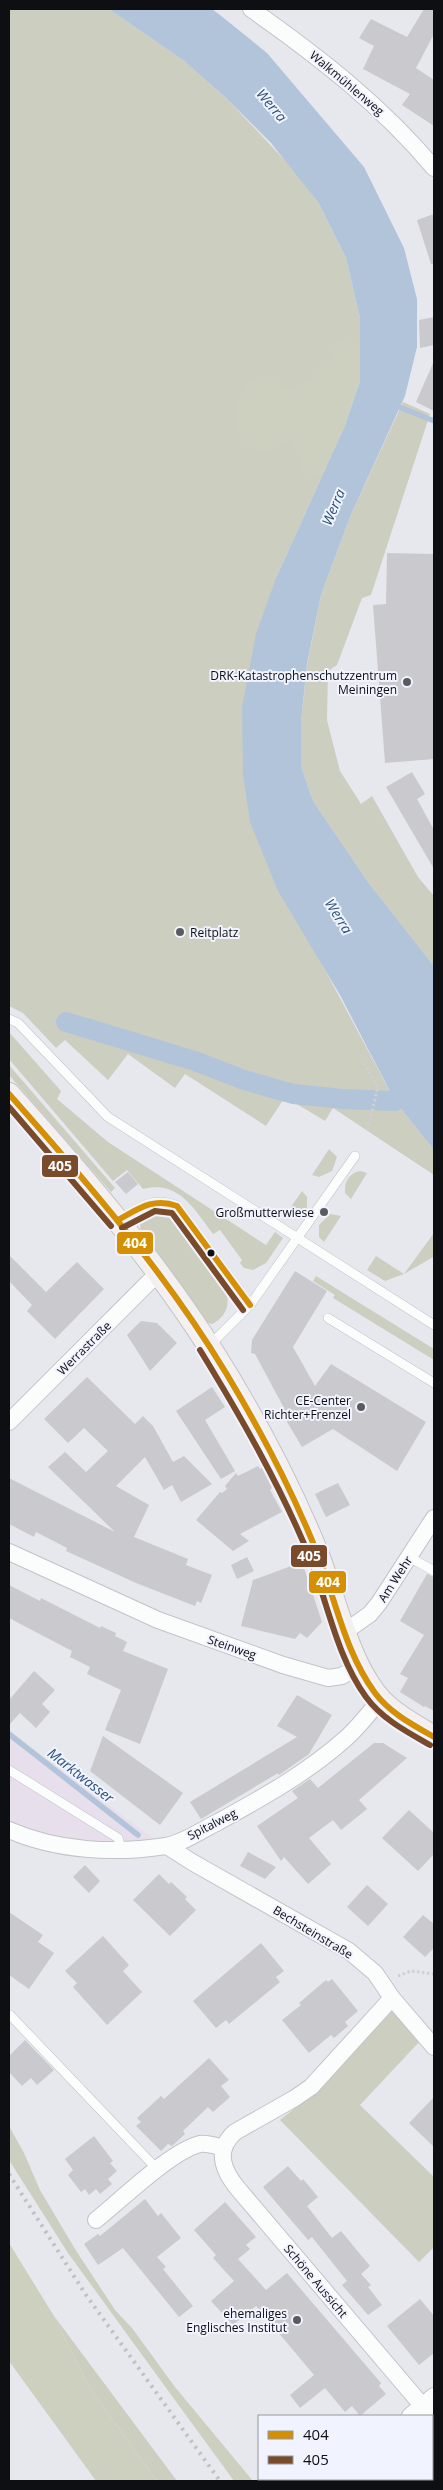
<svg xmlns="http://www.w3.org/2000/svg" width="443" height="2490" font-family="'Open Sans',sans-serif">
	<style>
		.industrial { fill: #e7dfeb }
		.green { fill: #cccec0 }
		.forest { fill: #ced0bf }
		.water { fill: #b2c4da }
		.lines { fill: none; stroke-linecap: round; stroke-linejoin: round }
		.stream { stroke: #b2c4da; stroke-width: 5.5 }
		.canal { stroke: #b2c4da; stroke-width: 20 }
		.building { fill: #cac9cd }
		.lane-casing { stroke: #c2c3c8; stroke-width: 10 }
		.street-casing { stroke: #c2c3c8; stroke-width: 18 }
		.secondary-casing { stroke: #c2c3c8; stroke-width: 24 }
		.path { stroke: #cfd0d2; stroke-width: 3; stroke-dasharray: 2.5 2.5; stroke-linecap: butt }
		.lane { stroke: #fbfcfc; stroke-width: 9 }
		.street { stroke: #fbfcfc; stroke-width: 16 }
		.secondary { stroke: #f4f0f0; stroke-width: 22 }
		.rail { stroke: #c1c1c3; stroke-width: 4; stroke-dasharray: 2.5 5; stroke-linecap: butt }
		.bus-1-casing { stroke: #f1f4ff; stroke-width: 10 }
		.bus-2-casing { stroke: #f1f4ff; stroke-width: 10 }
		.bus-1 { stroke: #d48f03; stroke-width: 6 }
		.bus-2 { stroke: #7a4b2a; stroke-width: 6 }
		.poi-dot { fill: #5a5b5f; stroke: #f1f4ff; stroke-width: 2 }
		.bus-dot { fill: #0e0f12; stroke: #f1f4ff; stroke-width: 2 }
		.labels { text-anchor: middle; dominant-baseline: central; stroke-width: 4; stroke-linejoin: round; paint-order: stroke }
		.street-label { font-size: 12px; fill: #0e0f12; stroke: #f1f4ff }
		.poi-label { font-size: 12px; fill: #0e0f12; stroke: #f1f4ff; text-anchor: end }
		.water-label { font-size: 14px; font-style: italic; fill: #2d5179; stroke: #f1f4ff }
		.line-badge { stroke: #f1f4ff; stroke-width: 2 }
		.badge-label { font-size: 14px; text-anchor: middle; font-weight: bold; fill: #fff }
	</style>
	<rect width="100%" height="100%" fill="#e7e8ee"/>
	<polygon class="industrial" points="9,1731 158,1842 104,1844 34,1834 9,1824"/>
	<g class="green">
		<polygon points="9,9 109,9 184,61 226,98 295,171 318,202 346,258 360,318 361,347 344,428 276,578 316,953 395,1101 434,1150 434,1175 333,1108 325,1121 285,1097 266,1126 185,1074 175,1088 128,1054 108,1080 65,1040 56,1048 23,1013 9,1006"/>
		<polygon points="403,402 430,414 371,595 362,598 337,665 328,671 327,720 340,771 361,804 372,796 418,877 434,896 434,966 368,882 313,801 301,766 301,722 307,666 321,595 350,517"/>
		<path d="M9,1032L61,1091L57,1099L108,1142L266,1245L275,1232L283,1238L266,1263L253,1270L244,1268L240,1263L242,1260L220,1230L213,1234C194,1209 179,1180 143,1189L127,1170L113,1181L9,1059Z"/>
		<polygon points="9,1065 115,1188 111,1192 9,1075"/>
		<polygon points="329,1149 337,1157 332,1171 319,1177 312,1175"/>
		<path d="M360,1171L367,1173L351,1199L345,1193C344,1182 349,1173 360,1171Z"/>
		<polygon points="302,1191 307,1197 307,1209 298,1217 284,1217"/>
		<path d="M157,1211L165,1212L174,1219C185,1235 224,1280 227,1296C230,1309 222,1319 212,1324L205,1322L141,1232L140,1224L150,1214Z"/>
		<polygon points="330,1214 341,1216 324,1242 319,1237 319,1225"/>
		<polygon points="434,1233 434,1258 433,1257 404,1274 385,1281 367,1270 376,1256 404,1274"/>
		<polygon points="316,1276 434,1349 434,1360 333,1298 335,1295 313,1281"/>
		<polygon points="391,2008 421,2040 360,2105 434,2177 434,2247 419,2262 280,2120 324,2085"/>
		<polygon points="9,2126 24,2153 40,2190 75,2249 115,2310 132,2328 175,2387 169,2392 68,2253 9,2160"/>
		<polygon points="54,2316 177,2481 157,2481 88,2385"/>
	</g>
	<g class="forest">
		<path d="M339,340L361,347L360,381L344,428L321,479L298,470L297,448L290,441C280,441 275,450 266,451C258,451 254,448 248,443C221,423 238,402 251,378L267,377L289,390C317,379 328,368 339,340Z"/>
		<polygon points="9,2243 54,2316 88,2385 157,2481 96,2481 9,2361"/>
		<polygon points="175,2387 253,2481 234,2481 169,2392"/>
	</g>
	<polygon class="water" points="109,9 212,9 220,15 267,53 364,167 404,248 417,299 417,347 405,396 350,517 321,595 307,664 301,722 301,766 313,801 368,882 434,966 434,1150 395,1101 340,995 278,891 250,822 243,775 242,707 256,634 276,578 344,428 360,381 360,318 346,258 318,202 271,143 226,98 184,61"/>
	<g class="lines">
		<g class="stream">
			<polyline points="394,405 434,421"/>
			<polyline points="9,1734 138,1835"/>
		</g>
		<polyline class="canal" points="66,1022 195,1061 244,1080 293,1094 343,1099 395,1101"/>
	</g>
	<g class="building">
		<polygon points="424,9 434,9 434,34 416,68 434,80 434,126 402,105 410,94 363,69 374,46 359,38 371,19 407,37"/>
		<polygon points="434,214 434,264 431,264 417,220"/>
		<polygon points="434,317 434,345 420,348 419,320"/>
		<polygon points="434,361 434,411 416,402"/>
		<polygon points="387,553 434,554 434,759 385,763 373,605 386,604"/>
		<polygon points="412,772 425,794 417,799 434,830 434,869 386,787"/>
		<polygon points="128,1172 138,1184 126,1194 115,1182"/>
		<polygon points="9,1255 46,1292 77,1262 104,1289 55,1339 27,1311 32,1305 9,1281"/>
		<polygon points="295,1271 327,1291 293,1347 315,1386 331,1364 426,1422 397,1471 333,1429 302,1447 280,1410 284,1408 255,1354 251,1353 252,1340"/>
		<polygon points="141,1321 157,1323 177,1343 150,1371 127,1335"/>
		<polygon points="87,1377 135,1424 143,1416 153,1426 173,1462 184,1456 212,1484 181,1502 172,1485 164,1490 145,1457 116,1486 149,1505 134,1537 188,1559 186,1565 212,1575 201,1603 197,1601 195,1606 136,1583 66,1551 67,1548 36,1532 34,1537 9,1524 9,1478 115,1532 48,1467 65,1452 86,1472 108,1451 84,1428 68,1443 44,1419"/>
		<polygon points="212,1387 225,1407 205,1420 235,1471 221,1479 176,1411"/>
		<polygon points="258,1466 260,1469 262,1468 272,1488 270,1490 282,1512 240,1534 249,1541 233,1551 196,1520 220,1492 222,1493 227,1489 225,1486 236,1473 238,1476"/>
		<polygon points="338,1483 350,1505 326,1517 315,1494"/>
		<polygon points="247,1557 254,1571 237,1579 231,1565"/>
		<polygon points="302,1562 322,1622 307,1638 300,1633 295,1639 241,1626 253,1580"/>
		<polygon points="427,1574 434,1577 434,1711 425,1706 424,1707 400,1692 408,1678 400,1674 424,1635 400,1621"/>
		<polygon points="9,1585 40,1601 41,1598 100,1628 101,1626 116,1633 115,1636 127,1642 123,1651 168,1669 140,1744 105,1730 121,1690 87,1674 90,1667 70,1657 72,1651 9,1618"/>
		<polygon points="34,1671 55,1690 42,1704 50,1712 36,1728 20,1713 9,1725 9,1700"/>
		<polygon points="297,1695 332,1715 309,1754 279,1775 278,1773 201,1819 190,1802 297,1737 277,1726"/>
		<polygon points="103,1736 183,1793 160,1825 90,1771"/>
		<polygon points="374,1743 383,1743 407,1758 359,1800 367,1809 341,1830 333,1820 309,1838 331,1864 308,1884 284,1857 281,1861 257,1826 298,1798 292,1791 310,1779 318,1788"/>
		<polygon points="409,1810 434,1833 434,1854 418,1871 382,1838"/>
		<polygon points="248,1852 276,1867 265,1879 240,1866"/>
		<polygon points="85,1865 100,1881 89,1893 73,1877"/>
		<polygon points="159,1874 169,1884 171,1882 187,1897 185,1899 196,1910 170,1936 133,1900"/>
		<polygon points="367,1885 388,1904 368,1926 347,1907"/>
		<polygon points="9,1912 43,1935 38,1942 54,1953 29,1989 9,1975"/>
		<polygon points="423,1915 434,1924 434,1948 425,1957 403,1937"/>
		<polygon points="103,1936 129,1965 123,1971 142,1992 107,2025 73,1987 77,1983 65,1971"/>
		<polygon points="261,1943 284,1971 276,1977 280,1982 229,2024 226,2020 216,2028 193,2001"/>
		<polygon points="332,1979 358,2011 345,2022 348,2026 334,2038 331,2035 309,2053 282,2020 301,2005 299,2003 326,1980 328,1982"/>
		<polygon points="25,2040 54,2070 37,2085 31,2078 22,2086 9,2072 9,2056"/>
		<polygon points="209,2058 229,2080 221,2086 230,2097 213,2112 208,2107 183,2131 185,2134 172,2146 168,2144 161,2151 136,2126 141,2122 137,2118 161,2096 164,2099"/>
		<polygon points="434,2097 434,2147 409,2123"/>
		<polygon points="94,2136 113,2161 110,2163 117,2171 108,2179 112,2184 100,2194 96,2189 89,2195 85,2189 81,2192 68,2175 73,2170 65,2159"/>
		<polygon points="288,2166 301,2181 303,2179 318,2197 307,2206 332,2238 341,2231 370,2266 361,2274 371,2285 368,2287 382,2305 368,2315 342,2285 347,2281 312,2237 308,2240 263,2187"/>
		<polygon points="145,2199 158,2216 161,2213 181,2238 157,2257 166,2267 163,2269 193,2306 179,2317 123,2248 98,2265 84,2244 98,2234 100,2236"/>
		<polygon points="225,2202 256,2237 246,2245 250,2249 238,2259 266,2290 287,2273 381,2383 379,2386 386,2394 360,2416 352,2406 345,2412 325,2388 300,2408 290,2395 314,2375 256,2306 233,2325 211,2301 234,2281 213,2258 216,2255 194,2230"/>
		<polygon points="420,2299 434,2316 434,2353 419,2365 387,2326"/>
	</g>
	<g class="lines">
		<g class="lane-casing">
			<g id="lane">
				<polyline points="9,1019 18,1023 108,1117 434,1325"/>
				<path d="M119,1220C140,1208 153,1195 177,1206L250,1305"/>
				<polyline points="328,1318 434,1383"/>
				<polyline points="210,1345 250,1305 355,1156"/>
				<polyline points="409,1557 434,1571"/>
				<polyline points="9,1770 118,1838 121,1848"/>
				<polyline points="10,2015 158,2170"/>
			</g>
		</g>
		<g class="street-casing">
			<g id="street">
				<path d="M251,9C318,56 381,105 434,168"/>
				<polyline points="9,1422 158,1273"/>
				<polyline points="9,1552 158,1620 283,1665 328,1678 342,1676 359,1665"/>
				<polyline points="346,1631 370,1614 379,1603 434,1518"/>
				<path d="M9,1830C57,1851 114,1854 166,1846C183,1843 202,1830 218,1822C262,1798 307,1773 345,1739C358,1728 369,1713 380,1700"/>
				<polyline points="167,1846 192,1862 349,1951 375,1973 392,1998 434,2047"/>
				<path d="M392,1998L311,2087L295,2098L235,2132C214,2151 223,2171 239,2190L431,2416"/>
				<path d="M96,2220C121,2200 171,2151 200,2144C208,2143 216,2146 223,2148"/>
				<polyline points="410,2416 434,2396"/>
				<polyline points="327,2481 330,2479"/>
			</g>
		</g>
		<g class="secondary-casing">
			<path id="secondary" d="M9,1094C81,1174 151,1256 209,1346C251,1412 289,1483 318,1555C334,1596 346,1651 370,1686C385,1710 410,1723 434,1737"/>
		</g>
		<g class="path">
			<polyline points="364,1063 378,1087 367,1131"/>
			<polyline points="398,1976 411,1971 434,1974"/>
		</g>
		<use href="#lane" class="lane"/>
		<use href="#street" class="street"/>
		<use href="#secondary" class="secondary"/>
		<polyline class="rail" points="9,2174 86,2295 220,2481"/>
		<g class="bus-1-casing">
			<g id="bus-1">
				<path d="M9,1094C87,1182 165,1272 226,1373C261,1431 293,1492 318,1555C336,1601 345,1652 375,1693C390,1713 413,1725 434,1737"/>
				<path d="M118,1220C138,1209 153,1197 177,1206L250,1305"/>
			</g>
		</g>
		<g class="bus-2-casing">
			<g id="bus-2">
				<polyline points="9,1107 111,1226"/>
				<polyline points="122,1228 155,1211 172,1213 243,1310"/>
				<path d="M200,1350C241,1417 280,1485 310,1558C328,1604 337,1657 366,1697C382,1719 407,1732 430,1745"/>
			</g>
		</g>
		<use href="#bus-1" class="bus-1"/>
		<use href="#bus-2" class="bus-2"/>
	</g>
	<g class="poi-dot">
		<circle cx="407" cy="682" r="5"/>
		<circle cx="180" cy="932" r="5"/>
		<circle cx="324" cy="1212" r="5"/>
		<circle cx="361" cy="1407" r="5"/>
		<circle cx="297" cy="2320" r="5"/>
	</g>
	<circle class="bus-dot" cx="211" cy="1253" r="4.5"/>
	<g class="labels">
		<g class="street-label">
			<text transform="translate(347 83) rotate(40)">Walkmühlenweg</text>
			<text transform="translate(84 1348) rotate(-45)">Werrastraße</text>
			<text transform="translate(395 1579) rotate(-57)">Am Wehr</text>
			<text transform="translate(232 1647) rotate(19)">Steinweg</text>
			<text transform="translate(212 1824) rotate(-27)">Spitalweg</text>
			<text transform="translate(313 1932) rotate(31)">Bechsteinstraße</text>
			<text transform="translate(316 2281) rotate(50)">Schöne Aussicht</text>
		</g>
		<g class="poi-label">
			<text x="397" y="675">DRK-Katastrophenschutzzentrum<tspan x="397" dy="14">Meiningen</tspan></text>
			<text x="190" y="932" text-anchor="start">Reitplatz</text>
			<text x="314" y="1212">Großmutterwiese</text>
			<text x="351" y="1400">CE-Center<tspan x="351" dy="14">Richter+Frenzel</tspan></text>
			<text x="287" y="2313">ehemaliges<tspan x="287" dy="14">Englisches Institut</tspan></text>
		</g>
		<g class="water-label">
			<text transform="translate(272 105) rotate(49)">Werra</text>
			<text transform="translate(333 507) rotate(-67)">Werra</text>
			<text transform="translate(339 916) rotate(58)">Werra</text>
			<text transform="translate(81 1775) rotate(38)">Marktwasser</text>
		</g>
	</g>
	<g class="line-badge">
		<rect x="41" y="1154" width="38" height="24" rx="5" fill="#7a4b2a"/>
		<rect x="116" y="1231" width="38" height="24" rx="5" fill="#d48f03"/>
		<rect x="290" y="1544" width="38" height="24" rx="5" fill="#7a4b2a"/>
		<rect x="308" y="1570" width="39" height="24" rx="5" fill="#d48f03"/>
	</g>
	<g class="badge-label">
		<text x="60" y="1171">405</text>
		<text x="135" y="1248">404</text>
		<text x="309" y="1561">405</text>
		<text x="328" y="1587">404</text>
	</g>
	<rect width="443" height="2490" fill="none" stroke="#0e0f12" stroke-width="20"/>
	<rect x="258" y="2415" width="175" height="65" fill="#f1f4ff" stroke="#9698a0"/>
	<rect x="268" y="2431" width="25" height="8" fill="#d48f03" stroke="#9698a0"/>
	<text x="303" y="2440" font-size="15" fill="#0e0f12">404</text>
	<rect x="268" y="2456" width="25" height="8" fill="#7a4b2a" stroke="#9698a0"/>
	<text x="303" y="2465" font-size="15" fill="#0e0f12">405</text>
</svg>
